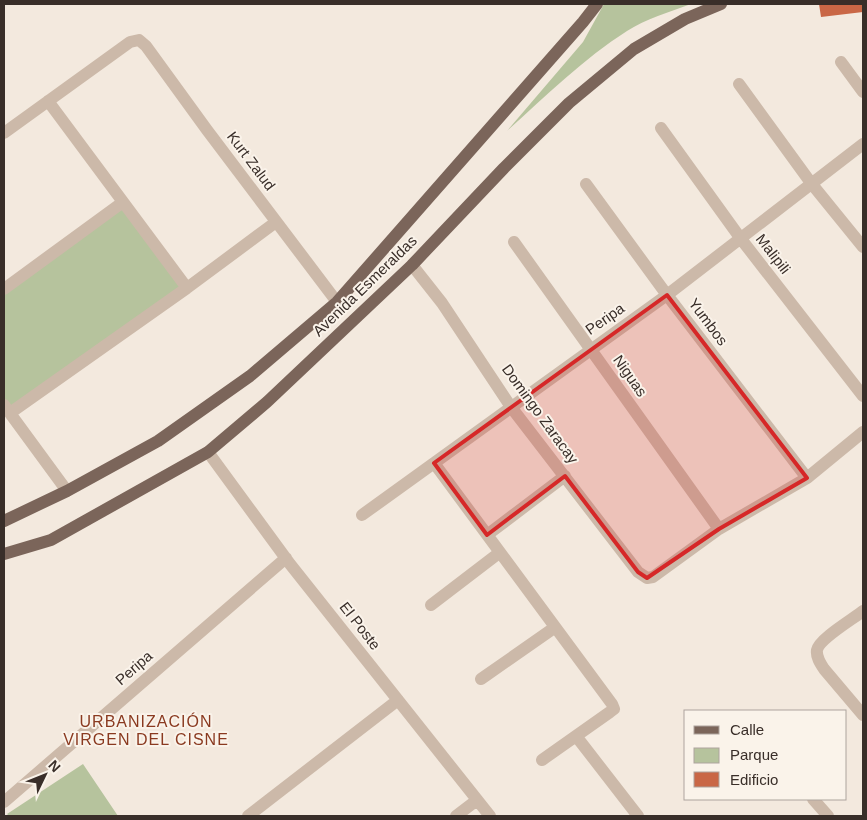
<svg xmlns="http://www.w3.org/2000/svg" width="867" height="820" font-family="Arial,sans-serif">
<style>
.green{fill:#b6c39d}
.building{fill:#c96746}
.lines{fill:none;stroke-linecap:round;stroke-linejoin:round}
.street{stroke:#ccb9a9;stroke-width:12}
.primary{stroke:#7b655a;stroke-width:12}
.marked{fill:#d62828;fill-opacity:0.2;stroke:#d62828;stroke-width:4;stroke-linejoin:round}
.labels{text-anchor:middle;stroke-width:4;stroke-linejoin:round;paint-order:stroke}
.street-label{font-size:15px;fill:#392e29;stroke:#faf3ea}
.neighbourhood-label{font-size:16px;letter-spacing:1px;fill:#8a3a20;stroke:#faf3ea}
</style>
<rect width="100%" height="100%" fill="#f3e9de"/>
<path class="green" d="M 604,4 L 691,4 C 669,12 646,19 627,31 C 583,59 546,96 507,131 L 583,42 Z
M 122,205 L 187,288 L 10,413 L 4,405 L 4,290 Z
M 83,764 L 118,816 L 9,816 L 7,814 Z"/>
<path class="building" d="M 819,4 L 863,4 L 863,12 L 821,17 Z"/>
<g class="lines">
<path class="street" d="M 841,62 L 863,92
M 739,84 L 811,183 L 863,247
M 48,101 L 187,288
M 661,128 L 741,239 L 863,396
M 4,133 L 130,42 L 139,40 L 146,46 L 207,130 L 337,302
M 586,184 L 667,295 L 807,478
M 514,242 L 719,529
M 412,265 L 442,303 L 511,407 L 638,572 L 647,578 L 653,577 L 719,529 L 807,478 L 863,432
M 4,289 L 123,202
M 4,405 L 67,491
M 10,413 L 187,288 L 276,222
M 208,452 L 290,564 L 490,816
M 434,463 L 612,704 L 614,709 L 610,712 L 542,760
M 362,515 L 667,295 L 863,144
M 487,535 L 565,476
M 431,605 L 499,553
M 863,611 C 853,619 819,639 817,650 C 816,657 820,663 824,669 L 863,715
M 481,679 L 554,628
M 576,736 L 638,816
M 813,799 L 828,816
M 4,802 L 286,558
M 248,816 L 398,700
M 456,816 L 477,800"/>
<path class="primary" d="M 4,521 L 67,491 L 158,441 L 250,376 L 337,302 L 583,22 L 597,4
M 4,554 L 51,540 L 208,452 L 267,402 L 412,265 L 504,168 L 569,103 L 634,49 L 685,19 L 721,4"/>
</g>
<path class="marked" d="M 667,295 L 807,478 L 719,529 L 647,578 L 638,572 L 565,476 L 487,535 L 434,463 Z"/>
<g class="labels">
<g class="street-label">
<text transform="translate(251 161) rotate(53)" y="5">Kurt Zalud</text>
<text transform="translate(773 254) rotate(52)" y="5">Malipili</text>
<text transform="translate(365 286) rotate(-44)" y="5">Avenida Esmeraldas</text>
<text transform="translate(605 319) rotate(-35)" y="5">Peripa</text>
<text transform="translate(708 322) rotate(53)" y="5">Yumbos</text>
<text transform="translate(630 376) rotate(55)" y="5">Niguas</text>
<text transform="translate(540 414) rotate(54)" y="5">Domingo Zaracay</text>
<text transform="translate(360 626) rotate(52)" y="5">El Poste</text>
<text transform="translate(134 668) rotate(-41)" y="5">Peripa</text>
</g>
<g class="neighbourhood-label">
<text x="146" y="727">URBANIZACIÓN<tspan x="146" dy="18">VIRGEN DEL CISNE</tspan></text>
</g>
</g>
<rect width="867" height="820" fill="none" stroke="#392e29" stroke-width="10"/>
<rect x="684" y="710" width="162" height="90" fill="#faf3ea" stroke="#ada49d"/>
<rect x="694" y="726" width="25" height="8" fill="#7b655a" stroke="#ada49d"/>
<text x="730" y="735" font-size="15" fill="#392e29">Calle</text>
<rect x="694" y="748" width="25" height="15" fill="#b6c39d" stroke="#ada49d"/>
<text x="730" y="760" font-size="15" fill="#392e29">Parque</text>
<rect x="694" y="772" width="25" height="15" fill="#c96746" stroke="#ada49d"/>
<text x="730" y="785" font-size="15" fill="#392e29">Edificio</text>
<g transform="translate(45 775) rotate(47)" stroke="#faf3ea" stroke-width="4" paint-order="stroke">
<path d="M0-4L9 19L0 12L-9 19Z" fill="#392e29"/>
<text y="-8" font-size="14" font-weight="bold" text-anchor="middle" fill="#392e29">N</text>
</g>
</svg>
